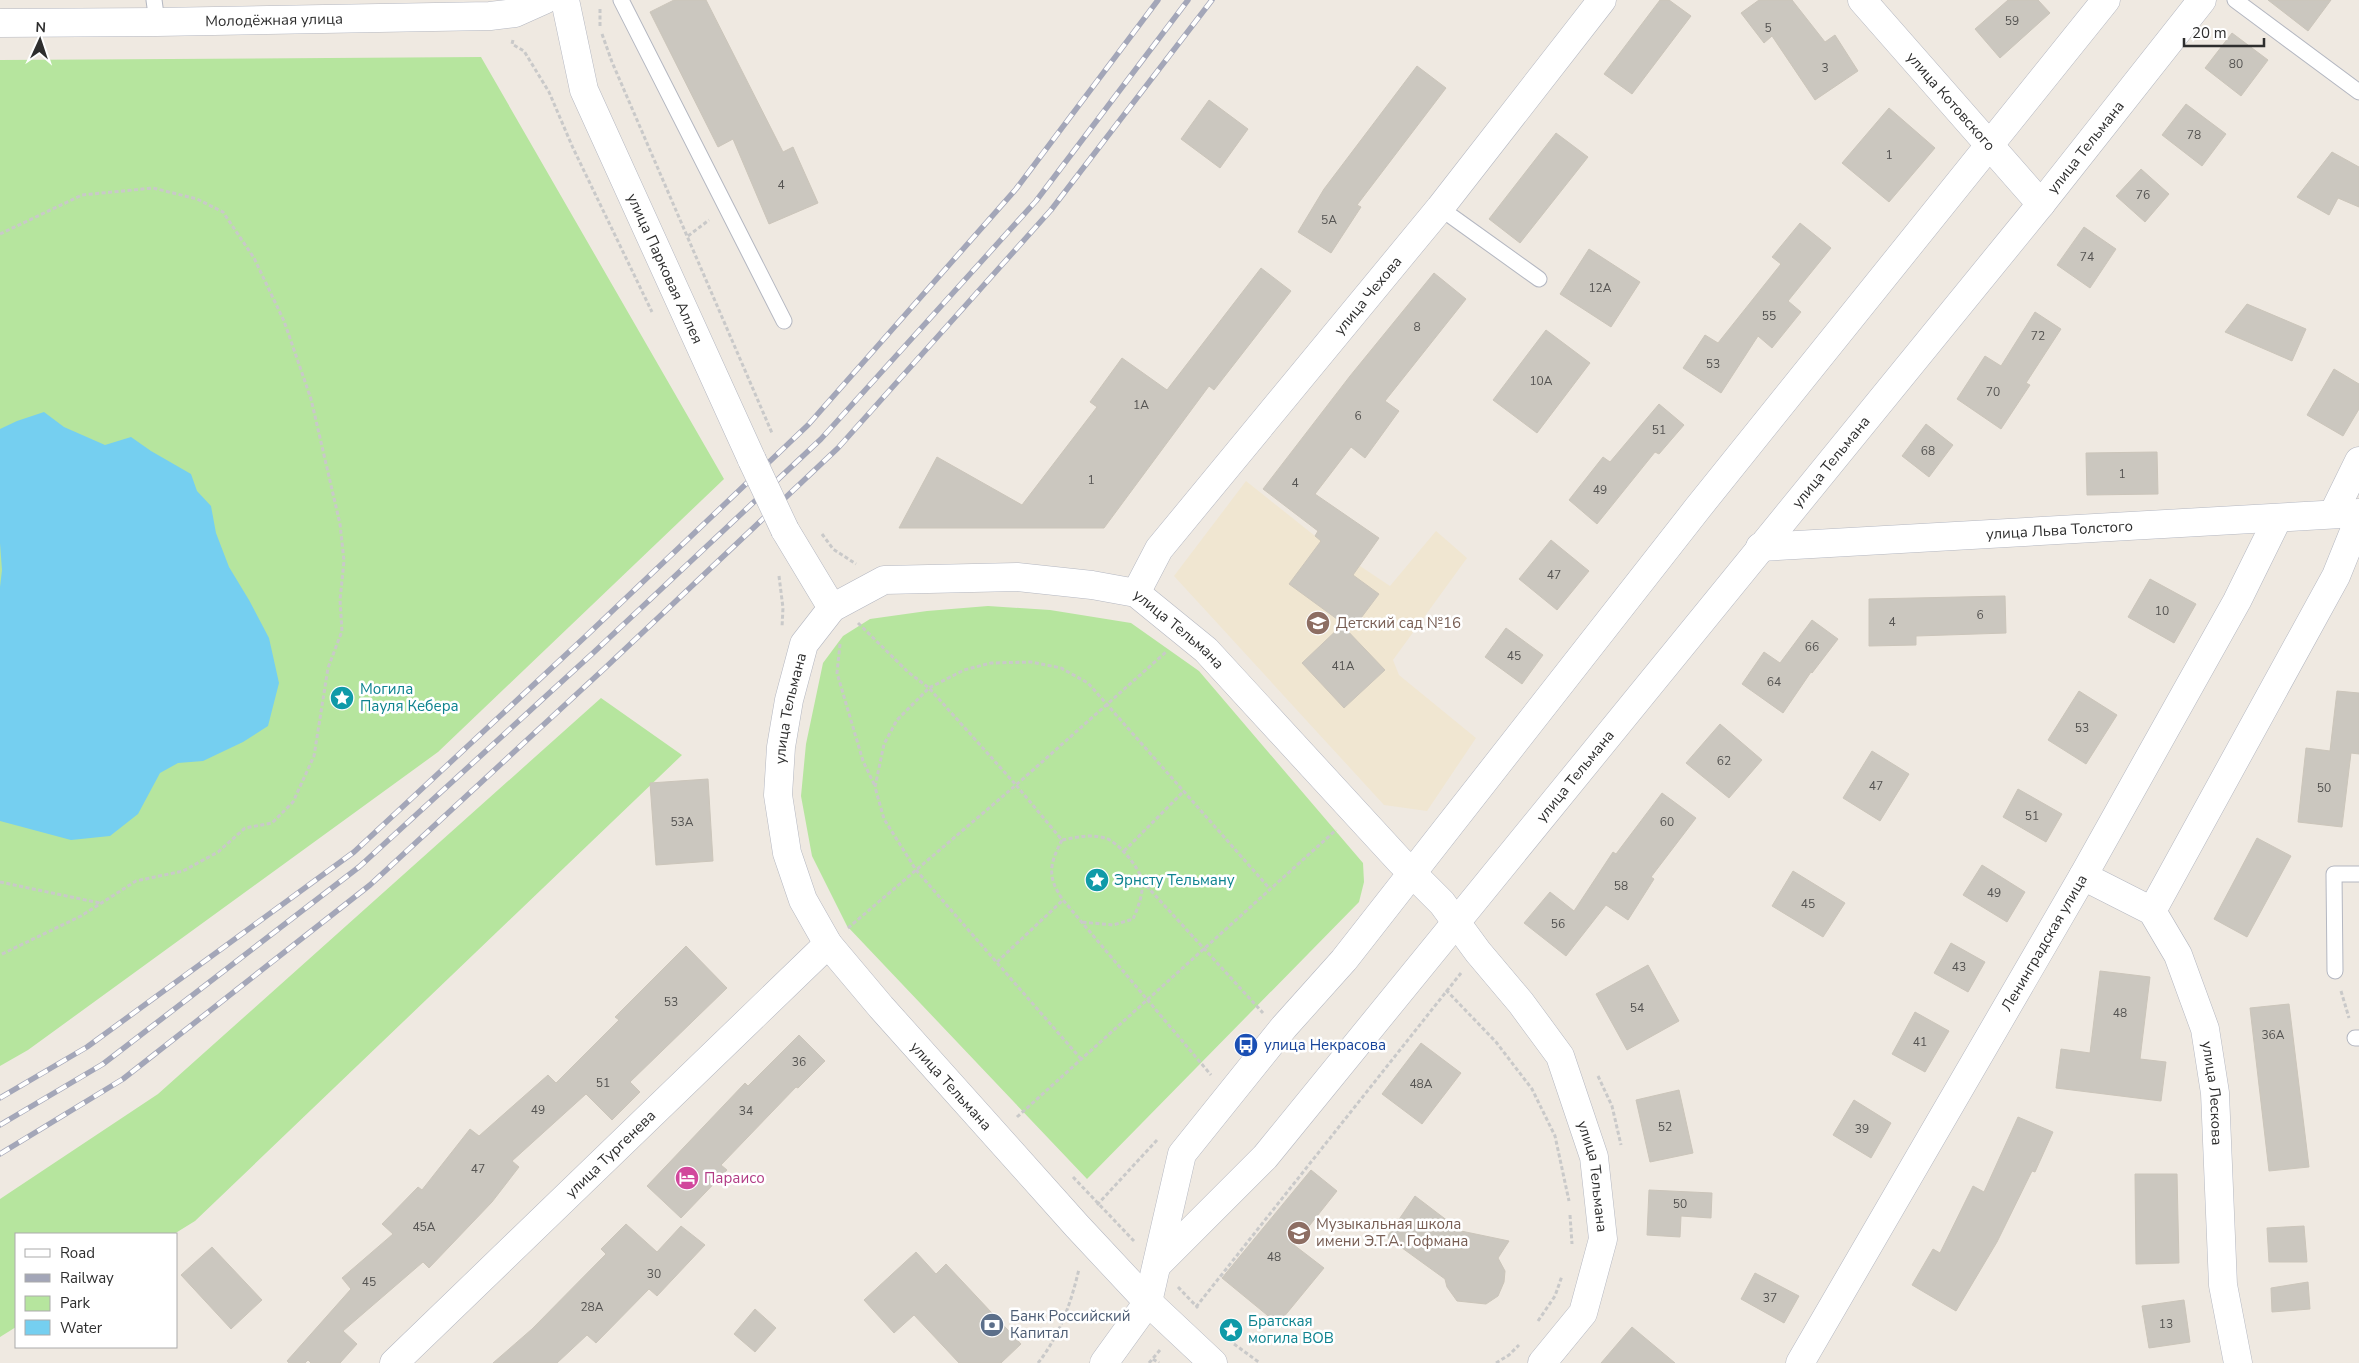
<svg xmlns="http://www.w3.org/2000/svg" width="2359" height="1363" font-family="'Nunito Sans',sans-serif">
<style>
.education{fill:#f0e6d1}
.green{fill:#b6e59e}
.water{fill:#75cff0}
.building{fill:#cbc7bf;stroke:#cbc5ba}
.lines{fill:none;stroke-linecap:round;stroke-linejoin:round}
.service-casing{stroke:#b4b7c1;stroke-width:17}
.minor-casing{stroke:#b4b7c1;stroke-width:29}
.tertiary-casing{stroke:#b4b7c1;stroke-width:29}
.secondary-casing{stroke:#b4b7c1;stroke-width:29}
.path{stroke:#c9c9c9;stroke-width:3;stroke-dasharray:4 2.5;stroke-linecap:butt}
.service{stroke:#fff;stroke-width:15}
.minor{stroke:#fff;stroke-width:28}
.tertiary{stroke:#fff;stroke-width:28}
.secondary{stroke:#fff;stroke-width:28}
.rail-casing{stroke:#a3a6b8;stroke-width:5.5}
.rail{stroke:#fff;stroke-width:4;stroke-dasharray:11;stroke-linecap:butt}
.tertiary-bridge-casing{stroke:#b4b7c1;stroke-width:29;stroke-linecap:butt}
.tertiary-bridge{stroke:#fff;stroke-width:28}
.labels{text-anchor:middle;stroke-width:5;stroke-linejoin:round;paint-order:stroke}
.number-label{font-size:12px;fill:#555452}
.street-label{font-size:15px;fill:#2e2e2e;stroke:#fff}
.education-label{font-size:15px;fill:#785e54;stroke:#fff;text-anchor:start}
.culture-label{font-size:15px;fill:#0d838f;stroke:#fff;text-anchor:start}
.transit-label{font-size:15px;fill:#164399;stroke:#fff;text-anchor:start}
.hotel-label{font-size:15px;fill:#b23c85;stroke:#fff;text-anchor:start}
.service-label{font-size:15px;fill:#4e5e75;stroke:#fff;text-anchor:start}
</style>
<rect width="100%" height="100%" fill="#efe9e1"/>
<path class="education" d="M 1246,481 L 1315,536 L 1390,586 L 1436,531 L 1467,558 L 1393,660 L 1399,675 L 1476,738 L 1427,811 L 1384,805 L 1174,576 Z"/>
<path class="green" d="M 481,57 L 724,479 L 438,752 L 28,1050 L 0,1066 L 0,60 Z
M 988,606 L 1050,610 L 1131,623 L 1199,671 L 1363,863 L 1364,882 L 1359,902 L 1087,1179 L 847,926 L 812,856 L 801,796 L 806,744 L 823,663 L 843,636 L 870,619 L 927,611 Z
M 601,698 L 682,755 L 195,1221 L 174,1234 L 16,1234 L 16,1327 L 0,1337 L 0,1199 L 158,1094 Z"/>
<path class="water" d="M 44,412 L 64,427 L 105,445 L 131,437 L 151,451 L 191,474 L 197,491 L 211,506 L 216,533 L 229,567 L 249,600 L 269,638 L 279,683 L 268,726 L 243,742 L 203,761 L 178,763 L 160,773 L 138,814 L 110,836 L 71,840 L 0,821 L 0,587 L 2,570 L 0,543 L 0,429 L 17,421 Z"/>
<path class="building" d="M 674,0 L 706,0 L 783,152 L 793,147 L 818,203 L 769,224 L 733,139 L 718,147 L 650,12 Z
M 1660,0 L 1669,0 L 1691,16 L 1632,94 L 1604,74 Z
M 1759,0 L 1792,0 L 1825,42 L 1835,35 L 1858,71 L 1815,100 L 1772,36 L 1764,43 L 1741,13 Z
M 2008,0 L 2038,0 L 2050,13 L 2000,58 L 1975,29 Z
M 2268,0 L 2331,0 L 2308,31 Z
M 2232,33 L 2268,60 L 2241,96 L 2205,68 Z
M 1417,66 L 1446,88 L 1357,205 L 1361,207 L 1331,253 L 1298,232 L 1324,189 Z
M 1209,100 L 1248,129 L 1220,168 L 1181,139 Z
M 2186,104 L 2226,134 L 2202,166 L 2162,135 Z
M 1889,108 L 1935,148 L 1889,202 L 1842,163 Z
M 1556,133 L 1588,157 L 1520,243 L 1489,219 Z
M 2332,152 L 2359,167 L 2359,207 L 2338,198 L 2329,215 L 2297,197 Z
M 2141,169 L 2169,194 L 2145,222 L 2116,196 Z
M 1800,223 L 1831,248 L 1788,301 L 1801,312 L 1772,348 L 1758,336 L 1721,393 L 1683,368 L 1705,335 L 1718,343 L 1781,264 L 1772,257 Z
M 2084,227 L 2116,249 L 2090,288 L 2057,265 Z
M 1589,249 L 1640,282 L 1611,327 L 1560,294 Z
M 1261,268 L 1291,291 L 1214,390 L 1209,386 L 1104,528 L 899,528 L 937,457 L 1022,505 L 1097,407 L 1090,402 L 1122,358 L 1167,390 Z
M 1434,273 L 1466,299 L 1385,401 L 1399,411 L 1365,458 L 1351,447 L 1315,494 L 1379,538 L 1353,575 L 1379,594 L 1352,630 L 1289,584 L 1321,541 L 1315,536 L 1318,531 L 1263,489 L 1350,376 Z
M 2247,304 L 2306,329 L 2292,361 L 2225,332 Z
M 2035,312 L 2061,329 L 2026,383 L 2030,385 L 2001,429 L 1957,399 L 1985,356 L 2001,366 Z
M 1546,330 L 1590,363 L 1537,433 L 1493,400 Z
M 2334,369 L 2359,384 L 2359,409 L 2343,436 L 2307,415 Z
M 1659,404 L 1684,425 L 1659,454 L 1655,452 L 1597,524 L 1569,500 L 1603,457 L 1610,462 Z
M 1926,424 L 1953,445 L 1929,477 L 1902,456 Z
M 2157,452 L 2158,494 L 2087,495 L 2086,453 Z
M 1551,540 L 1589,571 L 1557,610 L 1519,579 Z
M 2150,579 L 2196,604 L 2174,643 L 2128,617 Z
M 2005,596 L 2006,633 L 1916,636 L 1916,645 L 1869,646 L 1869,599 Z
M 1812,620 L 1838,639 L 1812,673 L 1811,672 L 1783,713 L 1742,684 L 1764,652 L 1780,663 Z
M 1342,625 L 1385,670 L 1344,708 L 1302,663 Z
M 1506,628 L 1543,655 L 1522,684 L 1485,657 Z
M 2079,691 L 2117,715 L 2086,764 L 2048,740 Z
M 2337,691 L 2359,693 L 2359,754 L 2351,753 L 2342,827 L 2298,822 L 2306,748 L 2330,751 Z
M 1720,724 L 1762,760 L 1729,798 L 1686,763 Z
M 1872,751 L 1909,774 L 1880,821 L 1843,798 Z
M 708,779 L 713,861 L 656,865 L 650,783 Z
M 2018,789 L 2062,814 L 2046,842 L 2003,817 Z
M 1662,793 L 1696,818 L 1651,877 L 1654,879 L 1628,920 L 1606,905 L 1566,956 L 1524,923 L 1550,892 L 1574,911 L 1613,852 L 1616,854 Z
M 2257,838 L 2291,856 L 2247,937 L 2214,919 Z
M 1982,865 L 2025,892 L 2007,922 L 1963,895 Z
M 1793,871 L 1845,903 L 1823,937 L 1772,906 Z
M 1951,943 L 1985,962 L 1968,992 L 1934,973 Z
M 686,946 L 727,988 L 630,1082 L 640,1092 L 612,1120 L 586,1094 L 512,1161 L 519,1167 L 492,1202 L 429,1268 L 423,1262 L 343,1331 L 357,1344 L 340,1363 L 311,1363 L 308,1360 L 305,1363 L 289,1363 L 287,1361 L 351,1289 L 342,1278 L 393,1234 L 382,1224 L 418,1187 L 422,1190 L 470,1129 L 479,1136 L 548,1075 L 556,1083 L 619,1020 L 615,1017 Z
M 1648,965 L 1679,1021 L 1627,1050 L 1596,994 Z
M 2100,971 L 2150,977 L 2140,1059 L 2166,1062 L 2161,1101 L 2056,1088 L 2061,1049 L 2090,1053 Z
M 2289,1004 L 2309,1167 L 2269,1171 L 2250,1008 Z
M 1915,1012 L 1949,1031 L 1925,1072 L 1892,1054 Z
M 799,1035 L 825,1061 L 798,1088 L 796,1087 L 721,1165 L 727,1170 L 681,1218 L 647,1186 L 745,1083 L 748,1086 Z
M 1421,1043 L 1461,1073 L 1422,1124 L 1382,1094 Z
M 1679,1090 L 1693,1153 L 1650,1162 L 1636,1100 Z
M 1854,1100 L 1891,1123 L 1871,1158 L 1833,1135 Z
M 2018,1117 L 2053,1132 L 2035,1172 L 2032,1171 L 1997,1242 L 1956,1311 L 1912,1285 L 1933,1249 L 1940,1253 L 1973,1186 L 1984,1192 Z
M 1311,1170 L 1337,1191 L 1294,1245 L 1324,1268 L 1278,1324 L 1222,1278 Z
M 2135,1174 L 2177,1174 L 2179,1263 L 2136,1264 Z
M 1649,1190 L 1712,1193 L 1711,1218 L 1681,1216 L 1680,1237 L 1647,1235 Z
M 1415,1196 L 1461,1231 L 1509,1241 L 1498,1258 L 1505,1271 L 1504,1282 L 1498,1296 L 1486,1304 L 1457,1301 L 1447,1287 L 1445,1279 L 1387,1237 Z
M 626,1224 L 657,1252 L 681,1226 L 705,1245 L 657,1296 L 649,1289 L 596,1343 L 587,1335 L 557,1363 L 493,1363 L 532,1329 L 606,1254 L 601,1249 Z
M 2304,1226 L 2307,1262 L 2269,1262 L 2267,1228 Z
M 212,1247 L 262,1300 L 231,1329 L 181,1275 Z
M 916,1252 L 936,1274 L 946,1264 L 1021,1344 L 1001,1363 L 959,1363 L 914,1315 L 894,1333 L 864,1300 Z
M 1755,1273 L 1799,1296 L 1784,1323 L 1741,1299 Z
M 2308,1282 L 2310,1309 L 2272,1312 L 2271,1288 Z
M 2184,1300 L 2190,1342 L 2149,1348 L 2142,1306 Z
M 755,1309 L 776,1328 L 755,1352 L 734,1334 Z
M 1632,1327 L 1675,1363 L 1601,1363 Z"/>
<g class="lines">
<g class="service-casing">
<path id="service" d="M 154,0 L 157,22
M 621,0 L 784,321
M 2235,0 L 2359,92
M 1440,208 L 1539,279
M 2335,971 L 2334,874 L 2359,874
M 2355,1038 L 2359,1038"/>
</g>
<g class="minor-casing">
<g id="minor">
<path id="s1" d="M 1862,0 L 2041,204"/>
<path d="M 2333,514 L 2359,461"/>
<path id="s2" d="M 1136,593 L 1159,549 L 1440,208 L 1602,0"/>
<path id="s3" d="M 2083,876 L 2152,911 L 2178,955 L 2205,1029 L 2215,1093 L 2223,1285 L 2238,1363"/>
<path d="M 2152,911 L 2336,576 L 2359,519"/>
<path id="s4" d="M 394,1363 L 828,944"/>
<path id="s5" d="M 1800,1363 L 2083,876 L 2237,601 L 2278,518"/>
</g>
</g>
<g class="tertiary-casing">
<g id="tertiary">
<path id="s6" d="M 565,0 L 584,90 L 752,460"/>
<path id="s7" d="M 0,23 L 157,22 L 490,16 L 515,13 L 544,0"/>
<path d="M 785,530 L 832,608"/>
<path id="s8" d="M 1760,547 L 2359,513"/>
<path id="s9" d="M 1213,1363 L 1148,1302 L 1077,1226 L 881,1007 L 828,944 L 803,900 L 787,853 L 778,795 L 781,747 L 789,700 L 804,644 L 832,608 L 884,580 L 1017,577 L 1092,585 L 1136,593 L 1206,650 L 1399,860 L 1442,903 L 1478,952 L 1521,1003 L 1560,1056 L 1594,1157 L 1603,1239 L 1583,1313 L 1542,1363"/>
</g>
</g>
<g class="secondary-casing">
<g id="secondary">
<path id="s10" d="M 1157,1265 L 1265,1157 L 2041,204 L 2202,0"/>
<path d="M 1104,1363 L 1148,1302 L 1182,1154 L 1284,1027 L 1344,960 L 1697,509 L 2106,0"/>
</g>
</g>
<path class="path" d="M 600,26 L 600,9
M 602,34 L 612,62 L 772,433
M 513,40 L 512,44 L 524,51 L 549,92 L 573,148 L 652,312
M 0,234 L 82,195 L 153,188 L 197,199 L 223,212 L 254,258 L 284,321 L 311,399 L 340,524 L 344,561 L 340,600 L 342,631 L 328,668 L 314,756 L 293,802 L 272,823 L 245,828 L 218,852 L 183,871 L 136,881 L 81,916 L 0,955
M 688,236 L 709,220
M 822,534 L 833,549 L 856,564
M 779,576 L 783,608 L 782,627
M 858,623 L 908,672 L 929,688 L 1016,785 L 1166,652
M 840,644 L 837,673 L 863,761 L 875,786
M 1062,840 C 1049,865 1047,877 1063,900 L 1211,1075
M 1124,851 L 1184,791
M 1142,881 L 1263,1013
M 0,882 L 100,903
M 848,928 L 1016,785 L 1062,840 C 1077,837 1090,834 1105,838 C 1117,841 1138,866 1141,878 C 1145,890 1138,908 1133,919 L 1113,925 L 1081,922
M 997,962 L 1063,900
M 1446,990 L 1496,1042 L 1532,1089 L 1555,1136 L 1569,1201
M 2341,991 L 2349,1018
M 1081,1059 L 916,870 L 884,819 L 875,787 L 884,744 L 897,720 L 929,688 L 964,670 L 991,663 L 1031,662 L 1061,668 L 1088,683 L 1270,889
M 1598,1076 L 1612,1106 L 1621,1145
M 1017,1117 L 1336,830
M 1073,1177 L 1134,1241
M 1097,1205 L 1157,1140
M 1570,1215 L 1572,1244
M 1178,1287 L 1198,1308
M 1196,1307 L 1461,973
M 1538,1321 L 1555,1296 L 1562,1276
M 1234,1344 L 1260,1363
M 1153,1359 L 1159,1363
M 1038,1363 C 1060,1335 1071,1303 1079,1269
M 1149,1363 L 1160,1350
M 1496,1363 L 1509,1355 L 1519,1345"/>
<use href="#service" class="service"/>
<use href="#minor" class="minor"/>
<use href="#tertiary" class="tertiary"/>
<use href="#secondary" class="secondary"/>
<g class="rail-casing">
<path id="rail" d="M 0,1098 L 87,1047 L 354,852 L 586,636 L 808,425 L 1016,189 L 1158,0
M 0,1125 L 103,1064 L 359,867 L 592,654 L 821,439 L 1036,201 L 1188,0
M 0,1154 L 123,1079 L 370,885 L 605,668 L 838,448 L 1051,210 L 1212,0"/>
</g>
<use href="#rail" class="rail"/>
<g class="tertiary-bridge-casing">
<path id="tertiary-bridge" d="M 752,460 L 785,530"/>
</g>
<use href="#tertiary-bridge" class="tertiary-bridge"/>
</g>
<defs>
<g id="school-disc" transform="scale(1.25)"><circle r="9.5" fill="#8d6e63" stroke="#fff"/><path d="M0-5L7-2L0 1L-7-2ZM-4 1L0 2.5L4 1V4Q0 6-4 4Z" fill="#fff"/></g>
<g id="sight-disc" transform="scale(1.25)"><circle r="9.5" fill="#0f9aa8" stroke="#fff"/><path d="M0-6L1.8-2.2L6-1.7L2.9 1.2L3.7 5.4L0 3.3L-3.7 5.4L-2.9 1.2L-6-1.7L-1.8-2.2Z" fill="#fff"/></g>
<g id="bus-disc" transform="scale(1.25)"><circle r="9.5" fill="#1a4fb4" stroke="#fff"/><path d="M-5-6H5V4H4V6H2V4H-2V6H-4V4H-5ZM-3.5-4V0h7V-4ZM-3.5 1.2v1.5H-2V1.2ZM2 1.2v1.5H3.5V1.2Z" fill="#fff"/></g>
<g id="hotel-disc" transform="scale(1.25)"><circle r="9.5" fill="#d1479c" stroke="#fff"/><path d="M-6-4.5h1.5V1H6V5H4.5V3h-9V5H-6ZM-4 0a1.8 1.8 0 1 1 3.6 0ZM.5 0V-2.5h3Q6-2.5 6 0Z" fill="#fff"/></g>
<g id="bank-disc" transform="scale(1.25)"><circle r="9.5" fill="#5c6f8a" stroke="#fff"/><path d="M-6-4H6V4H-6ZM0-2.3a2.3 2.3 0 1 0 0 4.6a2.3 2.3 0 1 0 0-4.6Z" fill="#fff"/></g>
</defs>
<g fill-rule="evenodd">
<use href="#school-disc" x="1318" y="623"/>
<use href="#sight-disc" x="342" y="698"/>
<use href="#sight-disc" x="1097" y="880"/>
<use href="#bus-disc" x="1246" y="1045"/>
<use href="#hotel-disc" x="687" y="1178"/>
<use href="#school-disc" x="1299" y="1233"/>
<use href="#bank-disc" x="992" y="1325"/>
<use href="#sight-disc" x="1231" y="1330"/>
</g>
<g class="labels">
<g class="number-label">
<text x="2012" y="25">59</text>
<text x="1768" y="32">5</text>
<text x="2236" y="68">80</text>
<text x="1825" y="72">3</text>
<text x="2194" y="139">78</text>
<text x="1889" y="159">1</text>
<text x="781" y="189">4</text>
<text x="2143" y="199">76</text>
<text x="1329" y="224">5А</text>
<text x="2087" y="261">74</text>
<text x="1600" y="292">12А</text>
<text x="1769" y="320">55</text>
<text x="1417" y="331">8</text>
<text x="2038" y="340">72</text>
<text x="1713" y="368">53</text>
<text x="1541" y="385">10А</text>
<text x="1993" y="396">70</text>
<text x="1141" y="409">1А</text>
<text x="1358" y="420">6</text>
<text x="1659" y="434">51</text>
<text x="1928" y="455">68</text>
<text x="2122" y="478">1</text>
<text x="1091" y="484">1</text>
<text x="1295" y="487">4</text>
<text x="1600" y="494">49</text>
<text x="1554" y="579">47</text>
<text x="2162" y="615">10</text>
<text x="1980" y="619">6</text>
<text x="1892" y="626">4</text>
<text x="1812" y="651">66</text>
<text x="1514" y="660">45</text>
<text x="1343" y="670">41А</text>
<text x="1774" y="686">64</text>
<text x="2082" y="732">53</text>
<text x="1724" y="765">62</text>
<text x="1876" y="790">47</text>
<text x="2324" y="792">50</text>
<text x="2032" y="820">51</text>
<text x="682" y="826">53А</text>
<text x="1667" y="826">60</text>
<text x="1621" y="890">58</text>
<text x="1994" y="897">49</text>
<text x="1808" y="908">45</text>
<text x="1558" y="928">56</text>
<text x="1959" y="971">43</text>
<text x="671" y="1006">53</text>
<text x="1637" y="1012">54</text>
<text x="2120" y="1017">48</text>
<text x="2273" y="1039">36А</text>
<text x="1920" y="1046">41</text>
<text x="799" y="1066">36</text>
<text x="603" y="1087">51</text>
<text x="1421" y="1088">48А</text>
<text x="538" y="1114">49</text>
<text x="746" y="1115">34</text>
<text x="1665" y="1131">52</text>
<text x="1862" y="1133">39</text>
<text x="478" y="1173">47</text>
<text x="1680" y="1208">50</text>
<text x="424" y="1231">45А</text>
<text x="1274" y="1261">48</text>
<text x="654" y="1278">30</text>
<text x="369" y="1286">45</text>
<text x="1770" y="1302">37</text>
<text x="592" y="1311">28А</text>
<text x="2166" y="1328">13</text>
</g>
<g class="street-label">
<text dy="5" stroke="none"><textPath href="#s7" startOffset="274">Молодёжная улица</textPath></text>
<text dy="5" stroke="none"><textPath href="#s1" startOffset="135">улица Котовского</textPath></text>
<text dy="5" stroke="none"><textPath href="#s10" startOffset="1454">улица Тельмана</textPath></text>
<text dy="5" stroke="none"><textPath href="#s6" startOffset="288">улица Парковая Аллея</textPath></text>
<text dy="5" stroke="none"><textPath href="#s2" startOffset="378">улица Чехова</textPath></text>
<text dy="5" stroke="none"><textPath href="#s10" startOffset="1049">улица Тельмана</textPath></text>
<text dy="5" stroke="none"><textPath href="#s8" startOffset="300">улица Льва Толстого</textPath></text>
<text dy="5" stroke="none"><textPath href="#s9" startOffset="1296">улица Тельмана</textPath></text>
<text dy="5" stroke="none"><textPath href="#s9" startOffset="816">улица Тельмана</textPath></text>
<text dy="5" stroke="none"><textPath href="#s10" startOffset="644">улица Тельмана</textPath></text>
<text dy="5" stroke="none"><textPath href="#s5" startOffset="486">Ленинградская улица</textPath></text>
<text transform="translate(951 1086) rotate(48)" y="5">улица Тельмана</text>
<text dy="5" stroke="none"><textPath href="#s3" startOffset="272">улица Лескова</textPath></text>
<text dy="5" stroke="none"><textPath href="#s4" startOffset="301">улица Тургенева</textPath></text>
<text dy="5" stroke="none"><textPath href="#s9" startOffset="1995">улица Тельмана</textPath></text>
</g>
<g class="education-label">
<text x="1336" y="628">Детский сад №16</text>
<text x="1316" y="1229">Музыкальная школа<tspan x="1316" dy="17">имени Э.Т.А. Гофмана</tspan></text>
</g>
<g class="culture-label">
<text x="360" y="694">Могила<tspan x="360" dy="17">Пауля Кебера</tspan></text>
<text x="1114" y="885">Эрнсту Тельману</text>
<text x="1248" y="1326">Братская<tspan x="1248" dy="17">могила ВОВ</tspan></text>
</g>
<g class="transit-label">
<text x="1264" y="1050">улица Некрасова</text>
</g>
<g class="hotel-label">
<text x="704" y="1183">Параисо</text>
</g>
<g class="service-label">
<text x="1010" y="1321">Банк Российский<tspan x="1010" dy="17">Капитал</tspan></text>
</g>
</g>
<rect x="15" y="1233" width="162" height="115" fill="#ffffff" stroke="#ababab"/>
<rect x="25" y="1249" width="25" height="8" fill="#ffffff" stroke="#ababab"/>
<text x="60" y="1258" font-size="15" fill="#2e2e2e">Road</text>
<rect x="25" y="1274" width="25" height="8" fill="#a3a6b8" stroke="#ababab"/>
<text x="60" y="1283" font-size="15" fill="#2e2e2e">Railway</text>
<rect x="25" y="1296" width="25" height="15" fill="#b6e59e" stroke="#ababab"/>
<text x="60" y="1308" font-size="15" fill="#2e2e2e">Park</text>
<rect x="25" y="1320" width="25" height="15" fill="#75cff0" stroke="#ababab"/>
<text x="60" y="1333" font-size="15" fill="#2e2e2e">Water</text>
<g transform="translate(40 40) rotate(3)" stroke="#ffffff" stroke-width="4" paint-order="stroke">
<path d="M0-4L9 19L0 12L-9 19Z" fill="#2e2e2e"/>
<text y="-8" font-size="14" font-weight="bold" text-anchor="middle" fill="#2e2e2e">N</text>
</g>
<path d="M2184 38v8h80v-8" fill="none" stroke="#2e2e2e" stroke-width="2.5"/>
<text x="2192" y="38" font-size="15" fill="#2e2e2e" stroke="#ffffff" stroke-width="4" paint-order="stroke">20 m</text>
</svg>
